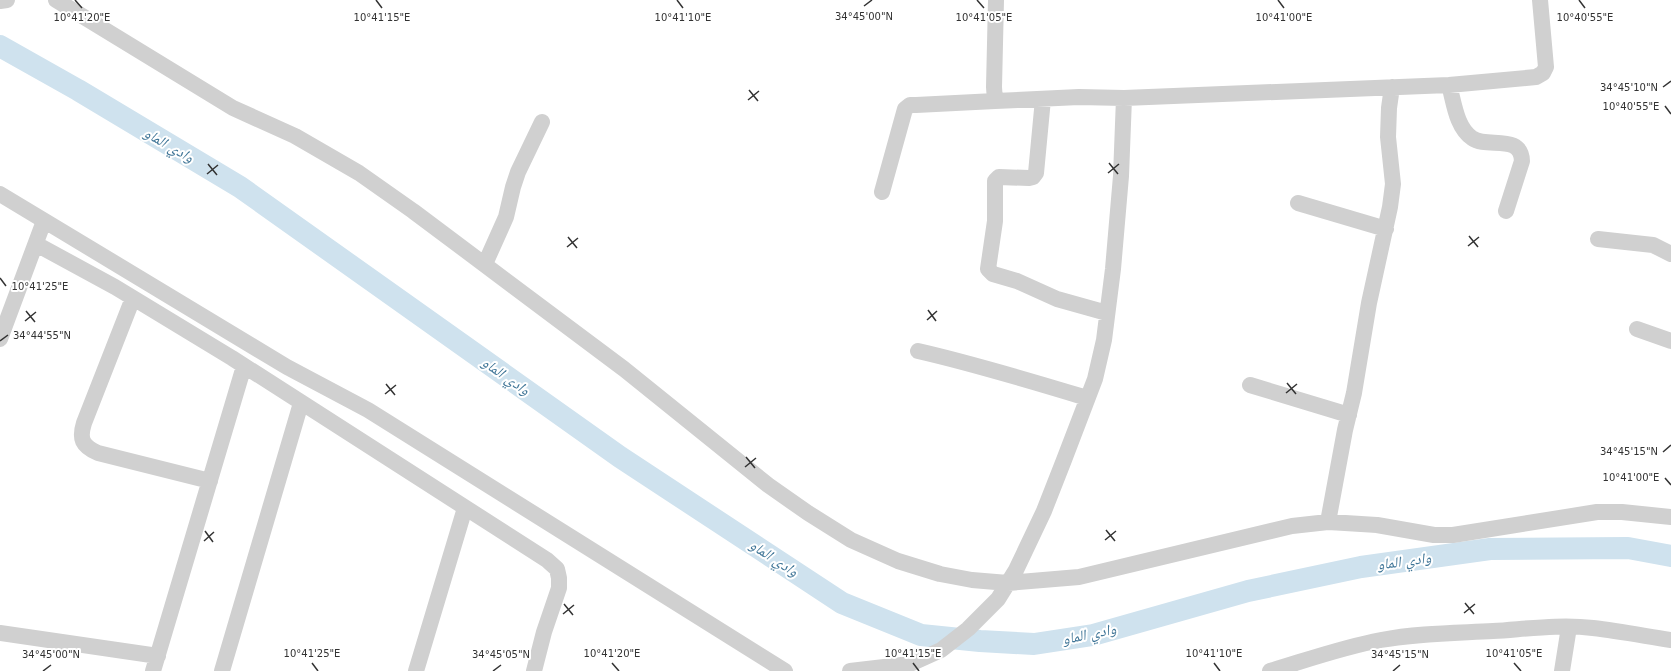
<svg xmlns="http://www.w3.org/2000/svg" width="1671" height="671" font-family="'DejaVu Sans','Noto Naskh Arabic',sans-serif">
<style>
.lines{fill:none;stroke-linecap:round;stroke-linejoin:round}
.river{stroke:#cfe2ee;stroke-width:22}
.minor{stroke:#d0d0d0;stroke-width:16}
.ticks{fill:none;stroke:#333;stroke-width:1.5}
.labels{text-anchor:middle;stroke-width:4;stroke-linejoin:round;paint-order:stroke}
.water-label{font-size:15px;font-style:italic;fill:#3f7597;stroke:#fff}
.ticks-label{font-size:10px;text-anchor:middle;fill:#333;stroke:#fff;stroke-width:4;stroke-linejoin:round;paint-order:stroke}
</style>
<rect width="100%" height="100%" fill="#fff"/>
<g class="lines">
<path class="river" d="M 0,46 L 78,90 L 240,187 L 620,457 L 842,603 L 921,635 L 980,641 L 1034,644 L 1093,635 L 1248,591 L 1361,567 L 1490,549 L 1628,548 L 1671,556"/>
<path class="minor" d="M 56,0 L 233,108 L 295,136 L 359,173 L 413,211 L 624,369 L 768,485 L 808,513 L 851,540 L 898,561 L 940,574 L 972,580 L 1008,583 L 1079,577 L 1292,526 L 1328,522 L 1345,523 L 1377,525 L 1434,535 L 1453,535 L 1597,512 L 1622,512 L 1671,517
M 0,1 L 7,0
M 1449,85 C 1454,102 1456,127 1472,138 C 1487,149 1521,133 1522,161 L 1506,211
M 1124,98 L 1449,85 L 1536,77 L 1543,73 L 1546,67 L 1540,0
M 1043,99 L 1036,173 L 1033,177 L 1029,178 L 999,177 L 995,181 L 995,221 L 988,269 L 993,274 L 1017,281 L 1057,299 L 1107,313
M 882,192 L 905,109 L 910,105 L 916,105 L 995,101
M 0,194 L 287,367 L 368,410 L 785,671
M 1298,203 L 1386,229
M 1598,239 L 1653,245 L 1671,254
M 36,244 L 115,287 L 232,358 L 547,560 L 557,569 L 559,578 L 559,588 L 544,632 L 534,671
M 485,264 L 506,217 L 513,187 L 518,172 L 542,122
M 133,298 L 84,423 C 79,439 82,446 98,453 L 210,481
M 1637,329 L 1671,341
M 0,339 L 44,221
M 918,351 C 975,364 1031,381 1087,398
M 1250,385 L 1349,415
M 1328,522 L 1345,430 L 1354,393 L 1369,303 L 1390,207 L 1393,184 L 1388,137 L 1389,108 L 1392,87
M 0,633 L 158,656
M 153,671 L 244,366
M 222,671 L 301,403
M 416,671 L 465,508
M 850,671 L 910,664 L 941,650 L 968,629 L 998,599 L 1016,570 L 1044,511 L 1064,460 L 1095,379 L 1104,340 L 1113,269 L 1121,176 L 1124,98 L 1079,97 L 995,101 L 994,87 L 996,0
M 1270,671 C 1307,660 1343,647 1381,640 C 1418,633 1456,633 1493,631 C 1526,629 1560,624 1593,628 C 1619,631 1645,636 1671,640
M 1562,671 L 1569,627"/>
</g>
<path class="ticks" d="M 75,0 L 82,8M 376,0 L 382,8M 677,0 L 683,8M 977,0 L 984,8M 1278,0 L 1284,8M 1579,0 L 1585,8M 864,6 L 872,0M 1663,87 L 1671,81M 749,90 L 758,101M 748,100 L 759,91M 1665,106 L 1671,114M 1109,163 L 1118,174M 208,164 L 217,175M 1108,173 L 1119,164M 207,174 L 218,165M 1469,236 L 1478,247M 568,237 L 577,248M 1468,246 L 1479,237M 567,247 L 578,238M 0,278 L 6,286M 928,310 L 936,321M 26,311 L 35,322M 927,320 L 937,311M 25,321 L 36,312M 0,341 L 8,335M 1287,383 L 1296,394M 386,384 L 395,395M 1286,393 L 1297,384M 385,394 L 396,385M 1663,452 L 1671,445M 746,457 L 755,468M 745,467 L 756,458M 1665,478 L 1671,485M 1106,530 L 1115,541M 205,531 L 213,542M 1105,540 L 1116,531M 204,541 L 214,532M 1465,603 L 1474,614M 564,604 L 573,615M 1464,613 L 1475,604M 563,614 L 574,605M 312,663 L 318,671M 612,663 L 619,671M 913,663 L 919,671M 1214,663 L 1220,671M 1514,663 L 1521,671M 43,671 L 51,665M 493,671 L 501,665M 1393,671 L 1400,665"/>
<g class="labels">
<g class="water-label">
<text transform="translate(169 145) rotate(30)" y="5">وادي الماو</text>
<text transform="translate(506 376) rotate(35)" y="5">وادي الماو</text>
<text transform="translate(774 558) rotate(33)" y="5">وادي الماو</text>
<text transform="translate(1404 561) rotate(-8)" y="5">وادي الماو</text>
<text transform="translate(1089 634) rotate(-12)" y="5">وادي الماو</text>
</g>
</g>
<g class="ticks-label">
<text x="864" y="20">34°45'00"N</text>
<text x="382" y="21">10°41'15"E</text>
<text x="683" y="21">10°41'10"E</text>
<text x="1284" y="21">10°41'00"E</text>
<text x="82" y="21">10°41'20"E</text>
<text x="984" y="21">10°41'05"E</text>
<text x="1585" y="21">10°40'55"E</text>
<text x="1629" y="91">34°45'10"N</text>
<text x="1631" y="110">10°40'55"E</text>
<text x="40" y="290">10°41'25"E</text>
<text x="42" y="339">34°44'55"N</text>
<text x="1629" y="455">34°45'15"N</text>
<text x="1631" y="481">10°41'00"E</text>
<text x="312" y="657">10°41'25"E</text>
<text x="612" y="657">10°41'20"E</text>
<text x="913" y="657">10°41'15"E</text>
<text x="1214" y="657">10°41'10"E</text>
<text x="1514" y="657">10°41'05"E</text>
<text x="51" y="658">34°45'00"N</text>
<text x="501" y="658">34°45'05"N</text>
<text x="1400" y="658">34°45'15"N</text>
</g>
</svg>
